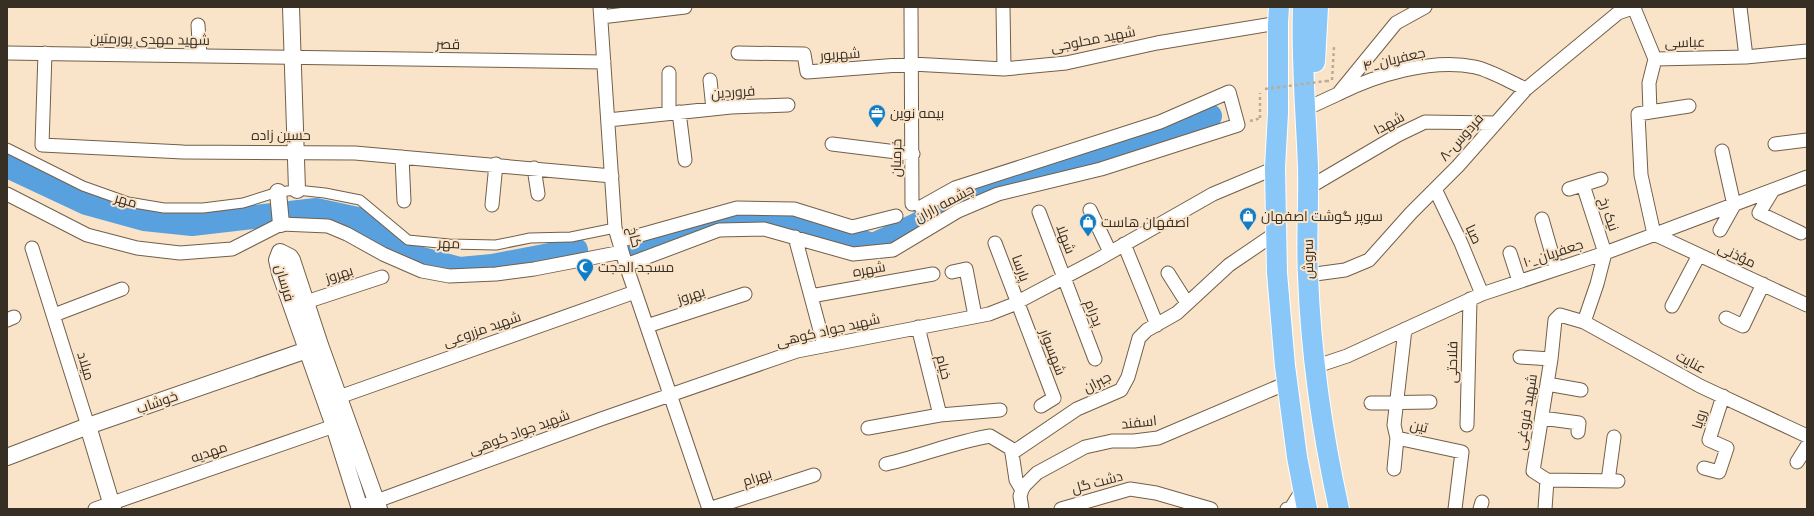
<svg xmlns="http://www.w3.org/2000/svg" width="1814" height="516" font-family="'Public Sans',Cairo,sans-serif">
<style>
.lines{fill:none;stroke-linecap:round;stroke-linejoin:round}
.river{stroke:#59a0de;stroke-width:24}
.pedestrian-casing{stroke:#725f48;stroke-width:11}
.minor-casing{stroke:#725f48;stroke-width:15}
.tertiary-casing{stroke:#725f48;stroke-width:18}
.primary-casing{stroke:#fff;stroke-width:22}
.path{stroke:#bcaa95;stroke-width:2.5;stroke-dasharray:3 3;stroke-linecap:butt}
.pedestrian{stroke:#fff;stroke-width:9}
.minor{stroke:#fff;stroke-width:13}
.tertiary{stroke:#fff;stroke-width:16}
.primary{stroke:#89c7f9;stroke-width:20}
.path-bridge{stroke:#bcaa95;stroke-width:2.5;stroke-dasharray:3 3;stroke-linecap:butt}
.labels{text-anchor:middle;stroke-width:4;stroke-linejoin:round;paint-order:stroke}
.street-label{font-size:14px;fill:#372e24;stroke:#fae4c9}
.poi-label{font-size:14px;fill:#372e24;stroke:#fae4c9;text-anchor:start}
</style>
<rect width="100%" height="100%" fill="#fae4c9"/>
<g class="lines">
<path class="river" d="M 7,166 L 86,203 L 144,219 L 192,224 L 316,210 L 358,219 L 411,256 L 460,269 L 492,266 L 576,250
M 636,244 L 743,216 L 779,215 L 802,220 L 836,234 L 873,245 L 918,224 L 949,205 L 997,184 L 1119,150 L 1210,116"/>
<g class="pedestrian-casing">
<path id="pedestrian" d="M 7,148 L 83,186 L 128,202 L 164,208 L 203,208 L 243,203 L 278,192 L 297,190 L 325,193 L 360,200 L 408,240 L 449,244 L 496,245 L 530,238 L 571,237 L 615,228"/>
</g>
<g class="minor-casing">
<path id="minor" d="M 600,7 L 615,228 L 626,265 L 709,509
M 911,7 L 912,204
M 1003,7 L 1004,69
M 1740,7 L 1746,57
M 1634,8 L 1655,59
M 601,17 L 685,7
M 198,25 L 200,56
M 1807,51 L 1746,57 L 1655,59 L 1649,83 L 1650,112 L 1638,114 L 1641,175 L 1654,234 L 1807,305
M 7,53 L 604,62
M 45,53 L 42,145 L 183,152 L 355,153 L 612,176
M 738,53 L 804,54 L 807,72 L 912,64 L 1004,69 L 1066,63 L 1157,43 L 1278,23
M 669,73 L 669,113
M 710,80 L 713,109
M 1338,94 C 1376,75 1432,58 1475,67 C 1490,70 1512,83 1526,89
M 1312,106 L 1338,94 L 1396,23 L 1425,7
M 679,112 L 685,160
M 1650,112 L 1689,106
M 608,120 L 731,107 L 788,105
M 832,144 L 913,154
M 1775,144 L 1807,140
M 402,157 L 404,201
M 534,168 L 538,194
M 1583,185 L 1605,253 L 1597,284 L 1584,322
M 1308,188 L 1398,135 L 1425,122 L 1496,123
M 1435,189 L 1461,243 L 1482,294
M 1569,189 L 1601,179
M 1773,190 L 1759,213 L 1801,233
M 7,194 L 87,235 L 137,248 L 180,253 L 232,249 L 281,224 L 328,226 L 347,234 L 383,254 L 422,271 L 449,276 L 496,274 L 534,269 L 622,252
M 492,205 L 496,164
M 1090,210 L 1110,252
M 1039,212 L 1095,359
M 1542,219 L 1556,268
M 1720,230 L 1734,205 L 1722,151
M 795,237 L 824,345
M 619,241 L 737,208 L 794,209 L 852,227 L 896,216
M 995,243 L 1054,398 L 1041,406
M 1124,244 L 1157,325
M 32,248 L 88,426
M 1510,253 L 1519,281
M 626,265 L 719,230 L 764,229 L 853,254 L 893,250 L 958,211 L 998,194 L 1101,169 L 1238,125 L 1229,92 L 1160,122 L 955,188 L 921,207
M 952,272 L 966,269 L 975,316
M 1168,273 L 1187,303
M 1308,275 L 1345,270 L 1369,260 L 1411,213 L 1458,166 L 1526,89 L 1618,13 L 1635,7
M 811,296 L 933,274
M 306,302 L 382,277
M 1672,306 L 1699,255
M 54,315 L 122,289
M 1726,318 L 1743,326 L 1763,284
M 7,320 L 14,317
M 647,326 L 745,294
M 918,327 L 940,415
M 1405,329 L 1394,425 L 1397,438 L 1462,452 L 1455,509
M 1520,357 L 1551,359
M 1314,367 L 1347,356 L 1482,294 L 1605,253 L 1807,177
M 1547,384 L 1581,390
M 339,397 L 635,292
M 1371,403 L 1430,402
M 1542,418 L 1579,423 L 1578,432
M 1467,425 L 1470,299
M 868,428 L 940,415 L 1000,410
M 1012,453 L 1016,480 L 1022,490 L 1020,496 L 1022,509
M 1797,462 L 1807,446
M 886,464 C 921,456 954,442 990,436 L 1010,448 L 1012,453 L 1077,409 L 1121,390 L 1128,377 L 1139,338 L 1147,330 L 1177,313 L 1229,265 L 1276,233
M 1704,468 L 1719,472 L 1727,448 L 1709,440 L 1723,396
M 1394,469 L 1397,438
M 1547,480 L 1618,481
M 1608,481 L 1614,437
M 1022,490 L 1024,486 L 1037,473 L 1085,447 L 1112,441 L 1134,441 L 1158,438 L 1287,383
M 360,507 L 601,419 L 797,351 L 989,314 L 1012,305 L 1097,260 L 1213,194 L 1275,168
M 95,509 L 334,426
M 709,509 L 814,475
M 1061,509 L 1130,489 L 1156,493 L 1211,509
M 1287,509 L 1291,508 L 1303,489
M 1480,509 L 1482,502
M 1545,509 L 1547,480 L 1533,471 L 1551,359 L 1555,320 L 1560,315 L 1584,322 L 1700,386 L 1807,436"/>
</g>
<g class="tertiary-casing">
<path id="tertiary" d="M 291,7 L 297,190
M 278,192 L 281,224
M 88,426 L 113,509
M 7,457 L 88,426 L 307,350
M 360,509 L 334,426 L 280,273 L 277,260 L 280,252 L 290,257 L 292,260 L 320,345 L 379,509"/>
</g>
<g class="primary-casing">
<path id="primary" d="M 1279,7 L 1278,23 L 1278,113 L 1275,168 L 1277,273 L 1285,366 L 1297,457 L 1307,509
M 1303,7 C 1301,61 1306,114 1308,167 C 1309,203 1306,240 1308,276 C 1311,355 1322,432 1339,509
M 1315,62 L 1318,7"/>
</g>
<path class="path" d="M 1332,80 L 1334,47
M 1326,81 L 1332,81
M 1260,118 L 1260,93
M 1250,121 L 1261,118"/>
<use href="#pedestrian" class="pedestrian"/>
<use href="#minor" class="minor"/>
<use href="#tertiary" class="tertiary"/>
<use href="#primary" class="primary"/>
<path class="path-bridge" d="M 1265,89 L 1326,81"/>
</g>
<defs>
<g id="office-pin" transform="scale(0.9)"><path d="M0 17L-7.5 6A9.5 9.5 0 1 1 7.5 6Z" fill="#107dc7" stroke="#fae4c9"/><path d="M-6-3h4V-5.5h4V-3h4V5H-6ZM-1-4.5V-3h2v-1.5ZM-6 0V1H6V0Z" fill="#fff"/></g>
<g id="shop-pin" transform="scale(0.9)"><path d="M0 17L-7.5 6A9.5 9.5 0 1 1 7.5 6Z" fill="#107dc7" stroke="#fae4c9"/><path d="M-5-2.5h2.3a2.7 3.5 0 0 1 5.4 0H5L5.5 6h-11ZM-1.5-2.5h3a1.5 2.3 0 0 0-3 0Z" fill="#fff"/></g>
<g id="mosque-pin" transform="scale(0.9)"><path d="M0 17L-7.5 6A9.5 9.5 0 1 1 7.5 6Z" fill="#107dc7" stroke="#fae4c9"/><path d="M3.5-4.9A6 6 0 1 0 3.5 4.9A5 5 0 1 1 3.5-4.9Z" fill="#fff"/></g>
</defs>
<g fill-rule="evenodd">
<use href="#office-pin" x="877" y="113"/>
<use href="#shop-pin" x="1248" y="216"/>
<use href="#shop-pin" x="1088" y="222"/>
<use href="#mosque-pin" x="585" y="267"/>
</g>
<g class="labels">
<g class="street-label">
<text transform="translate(150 39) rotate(1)" y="5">شهید مهدی پورمتین</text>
<text transform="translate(1093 39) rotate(-11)" y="5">شهید محلوجی</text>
<text transform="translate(1685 42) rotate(-1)" y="5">عباسی</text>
<text transform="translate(448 44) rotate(1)" y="5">قصر</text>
<text transform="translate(840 54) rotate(-4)" y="5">شهریور</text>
<text transform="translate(1394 59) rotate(-13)" y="5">۴_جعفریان</text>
<text transform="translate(733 92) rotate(-4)" y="5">فروردین</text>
<text transform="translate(1389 123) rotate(-28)" y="5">شهدا</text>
<text x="281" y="140">حسین زاده</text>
<text transform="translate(1461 137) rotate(-48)" y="5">۸-فردوس</text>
<text transform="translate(896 158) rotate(-89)" y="5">خرمیان</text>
<text transform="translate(126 200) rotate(16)" y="5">مهر</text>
<text transform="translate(944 203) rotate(-28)" y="5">چشمه راران</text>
<text transform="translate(1609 214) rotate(71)" y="5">نیک رخ</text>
<text transform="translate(1474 234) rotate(65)" y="5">صبا</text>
<text transform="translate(635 237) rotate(76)" y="5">کاخ</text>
<text transform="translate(1066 239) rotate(69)" y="5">شهلا</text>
<text transform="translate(449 243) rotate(3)" y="5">مهر</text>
<text transform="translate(1553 253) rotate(-18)" y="5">۱۰_جعفریان</text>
<text transform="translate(1737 255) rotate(25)" y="5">مؤذنی</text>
<text transform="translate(1308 259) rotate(-91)" y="5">سروش</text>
<text transform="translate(1021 268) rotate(70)" y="5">پارسا</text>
<text transform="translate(869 269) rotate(-10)" y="5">شهره</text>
<text transform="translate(339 274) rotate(-18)" y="5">بهروز</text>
<text transform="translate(285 283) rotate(74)" y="5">فرسان</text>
<text transform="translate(691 295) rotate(-18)" y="5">بهروز</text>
<text transform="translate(1094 313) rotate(69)" y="5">پدرام</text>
<text transform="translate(482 329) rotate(-19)" y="5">شهید مزروعی</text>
<text transform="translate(828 330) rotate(-13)" y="5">شهید جواد کوهی</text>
<text transform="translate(1053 352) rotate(69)" y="5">شهسوار</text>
<text transform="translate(1452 362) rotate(-89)" y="5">فلاحتی</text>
<text transform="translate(1691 362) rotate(28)" y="5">عنایت</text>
<text transform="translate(86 366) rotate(73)" y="5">میلاد</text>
<text transform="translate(944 367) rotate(76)" y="5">خیام</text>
<text transform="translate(1097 382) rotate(-27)" y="5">جبران</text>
<text transform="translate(157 402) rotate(-19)" y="5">خوشاب</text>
<text transform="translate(1526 412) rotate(-81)" y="5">شهید فروغی</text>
<text transform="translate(1699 419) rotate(-73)" y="5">رویا</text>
<text transform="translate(1139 422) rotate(-6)" y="5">اسفند</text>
<text transform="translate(1419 426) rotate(12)" y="5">تین</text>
<text transform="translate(519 432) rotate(-20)" y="5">شهید جواد کوهی</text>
<text transform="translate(209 452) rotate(-19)" y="5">مهدیه</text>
<text transform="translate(757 477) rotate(-18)" y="5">بهرام</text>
<text transform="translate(1097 482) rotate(-15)" y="5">دشت گل</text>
</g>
<g class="poi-label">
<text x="890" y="118">بیمه نوین</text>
<text x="1261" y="221">سوپر گوشت اصفهان</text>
<text x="1101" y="227">اصفهان هاست</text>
<text x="598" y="272">مسجد الحجت</text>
</g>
</g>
<rect width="1814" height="516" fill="none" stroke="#372e24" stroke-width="16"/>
</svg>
